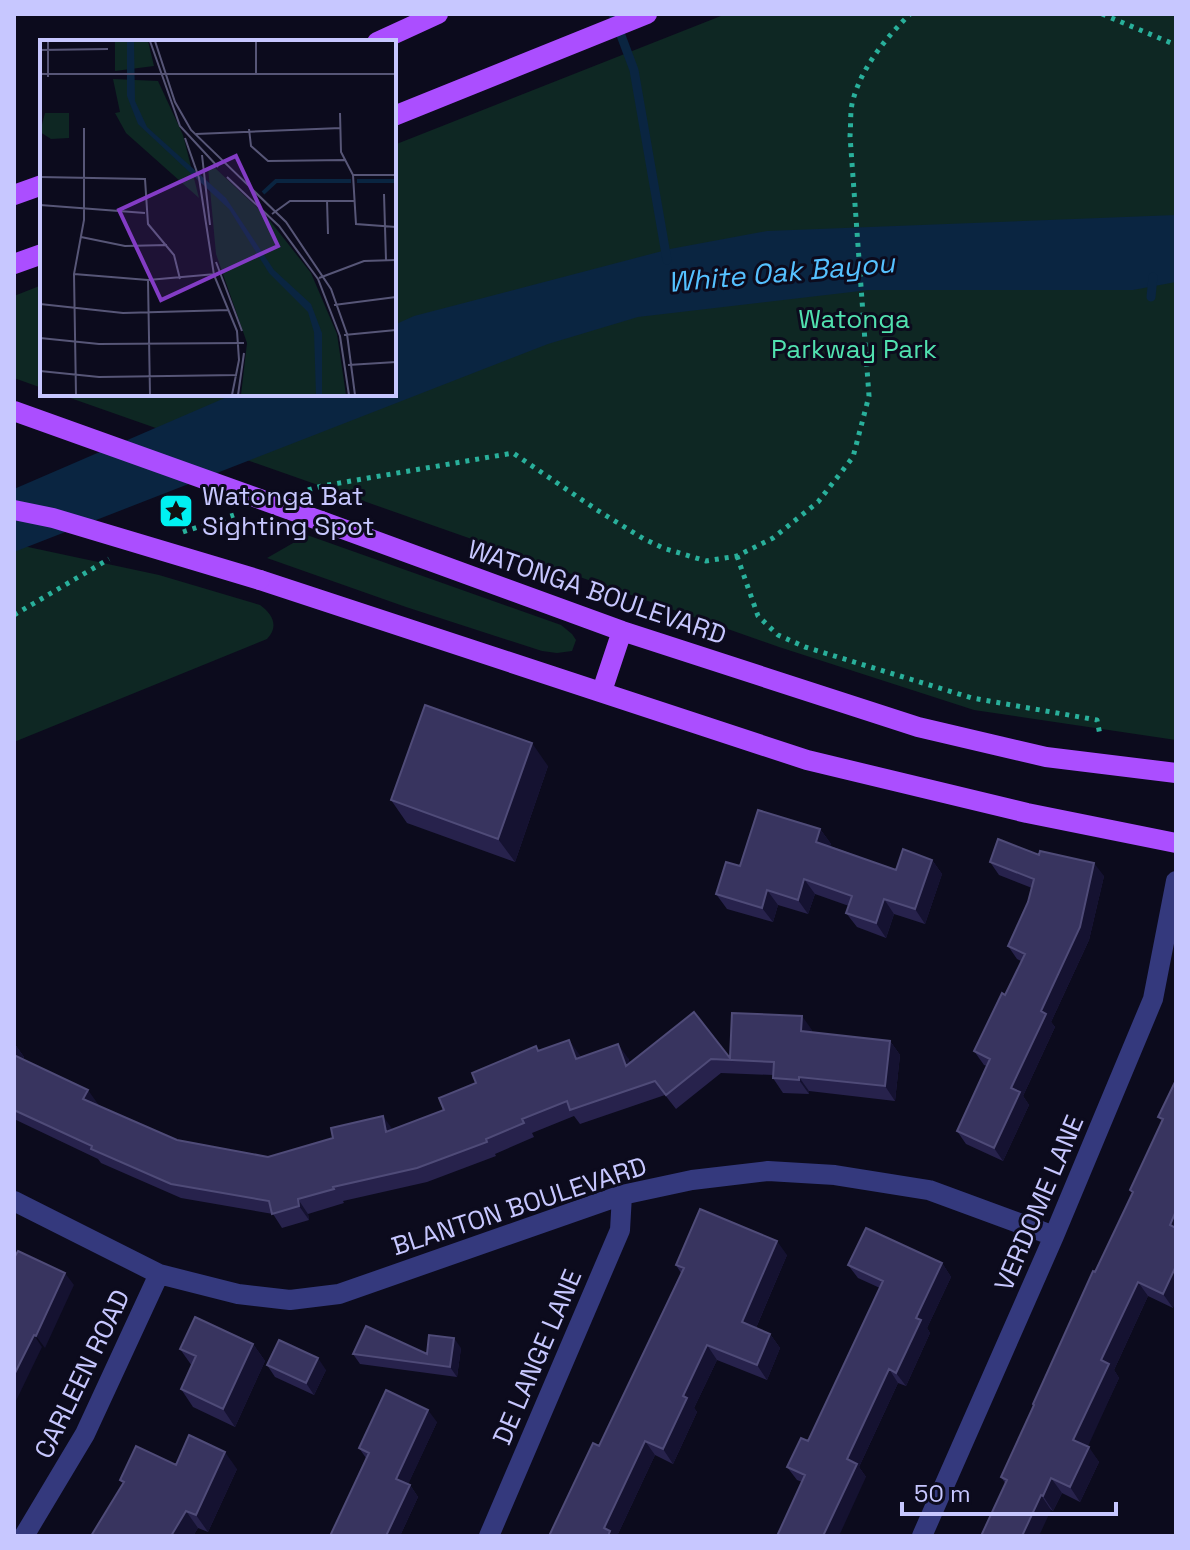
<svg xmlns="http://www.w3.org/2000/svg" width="1190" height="1550" font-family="'Space Grotesk',sans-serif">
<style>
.green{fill:#0e2723}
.water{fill:#0a2541}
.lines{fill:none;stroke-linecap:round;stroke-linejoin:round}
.stream{stroke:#0a2541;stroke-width:9}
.path{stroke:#29b09b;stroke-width:5;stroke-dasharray:4 6;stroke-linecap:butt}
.minor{stroke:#34397d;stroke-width:20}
.major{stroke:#ab4eff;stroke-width:20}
.major-bridge{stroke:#ab4eff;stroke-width:20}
.wall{fill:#27224c}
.shaded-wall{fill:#151231}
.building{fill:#38345f;stroke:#4f4b78;stroke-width:2}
.labels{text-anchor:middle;stroke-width:6;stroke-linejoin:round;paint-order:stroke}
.park-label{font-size:26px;fill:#51e1af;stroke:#0c0b1d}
.poi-label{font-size:26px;fill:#c7c7ff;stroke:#0c0b1d;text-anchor:start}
.street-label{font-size:26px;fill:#c7c7ff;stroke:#0c0b1d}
.water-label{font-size:28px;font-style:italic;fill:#55c1ff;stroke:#0c0b1d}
.inset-river{fill:none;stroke:#0a2541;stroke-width:4}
.inset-road{fill:none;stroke:#575677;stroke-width:2}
.view{fill:#833cc5;fill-opacity:0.15;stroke:#833cc5;stroke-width:4}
.inset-edge{fill:none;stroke:#c7c7ff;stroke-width:4}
</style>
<rect width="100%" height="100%" fill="#0c0b1d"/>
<path class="green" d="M 726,14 L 1176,14 L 1176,740 L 974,710 L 779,647 L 59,394 L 394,394 L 394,145 Z
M 42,285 L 42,388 L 14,378 L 14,296 Z
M 307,535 L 561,625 L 572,634 L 576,640 L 572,651 L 557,653 L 542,651 L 406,607 L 267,558 Z
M 14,544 L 159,575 L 260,605 C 273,614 279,627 267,639 L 14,742 Z"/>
<path class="water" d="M 1176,215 L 1176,282 L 1133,290 L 869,290 L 638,317 L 548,344 L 14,552 L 14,489 L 234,394 L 394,394 L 394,325 L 414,316 L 670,249 L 767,231 Z"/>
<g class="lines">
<path class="stream" d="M 613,14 L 634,70 L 667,260
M 1151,297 L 1153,277"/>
<path class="path" d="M 1102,14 L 1176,45
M 308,490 L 322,486 L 513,453 L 597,510 L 644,539 L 663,548 L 706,561 L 737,556 L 773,538 L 818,502 L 853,457 L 869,396 L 850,136 C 851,126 850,114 852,104 C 860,69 885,39 910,14
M 183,532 L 234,515
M 737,556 L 758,616 L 778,635 L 805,647 L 972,698 L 1097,720 L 1100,735
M 14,615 L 109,559"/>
<path class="minor" d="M 14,1201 L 159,1274 L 238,1294 L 290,1300 L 339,1294 L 622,1195 L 692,1180 L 768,1171 L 835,1175 L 929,1190 L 1054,1236
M 24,1536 L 85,1434 L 159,1274
M 489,1536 L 620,1230 L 622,1195
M 922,1536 L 1054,1236 L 1153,999 L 1176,881"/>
<path class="major" d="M 377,42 L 438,14
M 394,116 L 647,14
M 14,195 L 42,185
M 14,264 L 42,254
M 321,521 L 622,631 L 918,727 L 1046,757 L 1176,773
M 260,580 L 807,760 L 1027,813 L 1176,843
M 602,691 L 622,631"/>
<path class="major-bridge" d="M 14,411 L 321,521
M 14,510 L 53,518 L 260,580"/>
</g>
<path class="wall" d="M 548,766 L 515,862 L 407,823 L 391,800 Z
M 820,829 L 831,844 L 830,846 L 896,870 L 932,860 L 942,874 L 925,924 L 894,914 L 886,938 L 857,927 L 846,913 L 849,906 L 815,894 L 808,914 L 778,905 L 773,922 L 727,909 L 716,894 L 740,866 Z
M 1039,855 L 1104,876 L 1089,940 L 1051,1022 L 1055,1027 L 1023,1096 L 1029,1105 L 1003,1161 L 966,1144 L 957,1131 L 987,1066 L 984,1065 L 974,1051 L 1005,995 L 1021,961 L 1017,959 L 1008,946 L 1028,902 L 1032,888 L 999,875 L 990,862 Z
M 812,1030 L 812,1032 L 890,1041 L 900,1055 L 895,1101 L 809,1091 L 809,1094 L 783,1093 L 773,1078 L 773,1075 L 721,1073 L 676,1109 L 665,1095 L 580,1124 L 574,1116 L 532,1133 L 534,1137 L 495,1154 L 496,1156 L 427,1182 L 343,1201 L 344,1203 L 308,1214 L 309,1220 L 282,1228 L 273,1214 L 181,1198 L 101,1163 L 98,1159 L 14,1119 L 14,1043 L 24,1057 L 23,1059 L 98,1104 L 97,1105 L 177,1140 L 268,1157 L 393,1130 L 444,1110 L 476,1083 L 539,1050 L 579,1054 L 580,1057 L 628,1058 L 630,1063 L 730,1058 Z
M 1176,1080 L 1173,1308 L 1148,1296 L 1114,1370 L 1119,1378 L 1087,1446 L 1099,1462 L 1080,1502 L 1062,1493 L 1053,1511 L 1005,1483 L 1001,1477 L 1034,1406 L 1033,1404 L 1132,1193 L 1130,1190 L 1162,1121 L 1158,1117 Z
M 787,1255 L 756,1328 L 770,1334 L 780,1348 L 767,1380 L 717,1360 L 694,1408 L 697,1412 L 673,1464 L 655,1455 L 617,1536 L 549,1536 L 599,1446 L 681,1273 L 676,1265 Z
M 942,1263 L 951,1277 L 927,1328 L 930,1333 L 906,1386 L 898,1383 L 859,1467 L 866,1477 L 802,1482 L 797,1480 L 787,1467 L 808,1441 L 880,1288 L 858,1278 L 848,1265 Z
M 253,1344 L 265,1361 L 235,1427 L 193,1407 L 181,1389 L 192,1366 L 180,1349 Z
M 461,1348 L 457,1377 L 360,1364 L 353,1354 L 427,1354 Z
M 267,1365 L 326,1370 L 314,1395 L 275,1377 Z
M 437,1422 L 408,1484 L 410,1485 L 418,1497 L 400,1536 L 330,1536 L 366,1458 L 359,1448 Z
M 176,1465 L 237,1469 L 208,1532 L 198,1528 L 193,1536 L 91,1536 L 123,1484 L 120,1480 Z"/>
<path class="shaded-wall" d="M 532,743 L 548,766 L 515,862 L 498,839 Z
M 820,829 L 831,844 L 827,857 L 816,842 Z
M 932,860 L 942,874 L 925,924 L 915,909 Z
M 1094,863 L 1104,876 L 1089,940 L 1051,1022 L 1055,1027 L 1023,1096 L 1029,1105 L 1003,1161 L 994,1148 L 1011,1088 L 1041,1011 Z
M 804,879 L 815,894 L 808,914 L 798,900 Z
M 767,890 L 778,905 L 773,922 L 762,908 Z
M 884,899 L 894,914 L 886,938 L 876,923 Z
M 802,1016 L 812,1030 L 811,1045 L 801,1031 Z
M 569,1040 L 579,1054 L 585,1073 L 576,1059 Z
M 890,1041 L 900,1055 L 895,1101 L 885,1086 Z
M 14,1043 L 24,1057 L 20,1067 L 14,1059 Z
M 618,1044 L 628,1058 L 636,1080 L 626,1066 Z
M 799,1077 L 809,1091 L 809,1094 L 799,1080 Z
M 88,1090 L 98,1104 L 93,1113 L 83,1099 Z
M 383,1116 L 393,1130 L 386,1132 Z
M 298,1199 L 308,1214 L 309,1220 L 299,1206 Z
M 1176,1211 L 1176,1234 L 1170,1225 Z
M 777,1241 L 787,1255 L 752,1337 L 742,1322 Z
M 942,1263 L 951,1277 L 927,1328 L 930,1333 L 906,1386 L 896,1373 L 916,1318 Z
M 1176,1266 L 1176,1302 L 1173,1308 L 1163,1294 Z
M 65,1273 L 74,1285 L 45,1348 L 36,1336 Z
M 1138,1282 L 1148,1296 L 1114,1370 L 1119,1378 L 1084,1455 L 1073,1440 L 1101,1360 Z
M 770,1334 L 780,1348 L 767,1380 L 757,1365 Z
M 34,1335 L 42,1347 L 14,1405 L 14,1375 Z
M 454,1338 L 461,1348 L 457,1377 L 450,1367 Z
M 253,1344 L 265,1361 L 235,1427 L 223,1409 Z
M 707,1345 L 717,1360 L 694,1408 L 697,1412 L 673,1464 L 663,1449 L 683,1396 Z
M 318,1358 L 326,1370 L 314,1395 L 306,1383 Z
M 889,1369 L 898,1383 L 859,1467 L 866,1477 L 839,1536 L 823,1536 L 847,1459 Z
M 428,1410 L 437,1422 L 405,1491 L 396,1479 Z
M 645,1441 L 655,1455 L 617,1536 L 608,1536 L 604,1528 Z
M 1089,1447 L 1099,1462 L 1080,1502 L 1070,1487 Z
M 225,1452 L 237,1469 L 208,1532 L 196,1515 Z
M 1051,1478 L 1062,1493 L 1053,1511 L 1043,1496 Z
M 410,1485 L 418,1497 L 400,1536 L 386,1536 Z
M 1041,1495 L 1051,1510 L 1039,1536 L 1022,1536 Z
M 186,1511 L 198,1528 L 193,1536 L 171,1536 Z"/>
<path class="building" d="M 425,705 L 532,743 L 498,839 L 391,800 Z
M 758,810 L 820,829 L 816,842 L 896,870 L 903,849 L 932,860 L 915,909 L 884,899 L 876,923 L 846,913 L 852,896 L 804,879 L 798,900 L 767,890 L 762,908 L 716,894 L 726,862 L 740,866 Z
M 998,839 L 1039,855 L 1040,851 L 1094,863 L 1080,927 L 1041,1011 L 1046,1014 L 1011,1088 L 1020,1092 L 994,1148 L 957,1131 L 990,1059 L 974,1051 L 1002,993 L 1005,995 L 1025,954 L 1008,946 L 1028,902 L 1034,879 L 990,862 Z
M 694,1012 L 730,1058 L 732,1013 L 802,1016 L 801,1031 L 890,1041 L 885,1086 L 799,1077 L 799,1080 L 773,1078 L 774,1062 L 711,1059 L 666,1095 L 655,1081 L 570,1110 L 567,1101 L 522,1119 L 524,1123 L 486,1139 L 487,1142 L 417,1168 L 333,1187 L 334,1189 L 298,1199 L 299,1206 L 272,1214 L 269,1201 L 171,1184 L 91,1149 L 92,1146 L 14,1110 L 14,1055 L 88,1090 L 83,1099 L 177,1140 L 268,1157 L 333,1138 L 331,1128 L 383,1116 L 386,1132 L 444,1110 L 439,1098 L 476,1083 L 472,1073 L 536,1046 L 538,1051 L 569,1040 L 576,1059 L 618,1044 L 626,1066 Z
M 1176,1080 L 1176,1211 L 1170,1225 L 1176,1228 L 1176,1266 L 1163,1294 L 1138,1282 L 1101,1360 L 1109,1364 L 1073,1440 L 1089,1447 L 1070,1487 L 1051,1478 L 1043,1496 L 1041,1495 L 1022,1536 L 981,1536 L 1007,1480 L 1001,1477 L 1034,1405 L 1033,1404 L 1093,1271 L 1095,1272 L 1133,1192 L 1130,1190 L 1163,1119 L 1158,1117 Z
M 700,1209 L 777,1241 L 742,1322 L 770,1334 L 757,1365 L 707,1345 L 683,1396 L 687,1398 L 663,1449 L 645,1441 L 604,1528 L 610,1531 L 608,1536 L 549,1536 L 593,1443 L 599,1446 L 684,1268 L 676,1265 Z
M 866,1228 L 942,1263 L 916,1318 L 921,1320 L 896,1373 L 889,1369 L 847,1459 L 857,1464 L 823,1536 L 777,1536 L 805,1475 L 787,1467 L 801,1438 L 808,1441 L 883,1281 L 848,1265 Z
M 18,1251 L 65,1273 L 36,1336 L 34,1335 L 14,1375 L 14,1258 Z
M 195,1317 L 253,1344 L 223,1409 L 181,1389 L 196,1356 L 180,1349 Z
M 366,1326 L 427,1354 L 429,1335 L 454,1338 L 450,1367 L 353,1354 Z
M 279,1340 L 318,1358 L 306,1383 L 267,1365 Z
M 386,1390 L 428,1410 L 396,1479 L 410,1485 L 386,1536 L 330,1536 L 369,1453 L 359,1448 Z
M 189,1435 L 225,1452 L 196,1515 L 186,1511 L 171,1536 L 91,1536 L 124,1482 L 120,1480 L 136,1446 L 176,1465 Z"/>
<defs>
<g id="sight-square" transform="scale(1.8)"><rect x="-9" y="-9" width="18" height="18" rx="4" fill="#00f1f2" stroke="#0c0b1d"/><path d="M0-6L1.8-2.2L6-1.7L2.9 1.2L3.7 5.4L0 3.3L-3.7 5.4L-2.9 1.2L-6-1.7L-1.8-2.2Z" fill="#111"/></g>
</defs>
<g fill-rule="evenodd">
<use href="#sight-square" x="176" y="511"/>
</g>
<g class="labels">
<g class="park-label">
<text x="854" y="328">Watonga<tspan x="854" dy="30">Parkway Park</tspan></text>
</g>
<g class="poi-label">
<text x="202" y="505">Watonga Bat<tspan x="202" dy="30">Sighting Spot</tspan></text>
</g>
<g class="street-label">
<text transform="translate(597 592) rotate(19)" y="9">WATONGA BOULEVARD</text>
<text transform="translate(1039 1203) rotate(-67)" y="9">VERDOME LANE</text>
<text transform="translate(519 1206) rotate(-18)" y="9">BLANTON BOULEVARD</text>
<text transform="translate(537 1357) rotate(-67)" y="9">DE LANGE LANE</text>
<text transform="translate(82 1374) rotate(-64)" y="9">CARLEEN ROAD</text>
</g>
<g class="water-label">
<text transform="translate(781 272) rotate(-5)" y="10">White Oak Bayou</text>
</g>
</g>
<g transform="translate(40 40)">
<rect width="356" height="356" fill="#0c0b1d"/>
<path d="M 75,1 L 108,1 L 114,26 L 75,31 ZM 73,39 L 118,41 L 143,95 L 159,158 L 86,93 L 75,73 L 80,72 ZM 5,73 L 29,73 L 29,98 L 11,99 L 0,92 ZM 173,126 L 227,177 L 271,233 L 297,294 L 306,355 L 201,355 L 207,303 L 176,214 L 168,128 Z" fill="#0e2723"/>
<path d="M 87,1 L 94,1 L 95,61 L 107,87 L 186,158 L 234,230 L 271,264 L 282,293 L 282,355 L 276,355 L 274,292 L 268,272 L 229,233 L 189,169 L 98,84 L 87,56 Z" fill="#0a2541"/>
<path class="inset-river" d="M 317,141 L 356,141M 223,153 L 236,141 L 311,141"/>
<path class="inset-road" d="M 8,1 L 8,37M 110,1 L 140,86 L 178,127M 115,1 L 135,62 L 151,90 L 246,182 L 291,249 L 307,294 L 315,355M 216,1 L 216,34M 0,10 L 68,9M 0,34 L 356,34M 300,73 L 301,112 L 313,135 L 316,184 L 356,187M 209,89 L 211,106 L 228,121 L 306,120M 156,94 L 301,88M 145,98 L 159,138 L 174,235 L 197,291 L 199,320 L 192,355M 162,115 L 170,185M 313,135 L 356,135M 0,137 L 105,139 L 108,184 L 134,215 L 140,239M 187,137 L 239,186 L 278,239 L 300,296 L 309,355M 344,154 L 346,220M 287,160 L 288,194M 0,165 L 105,173M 232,174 L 250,161 L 315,161M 41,197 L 85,206 L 127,205M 176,222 L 202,291M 34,234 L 108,240 L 176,234M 279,238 L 324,221 L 356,220M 108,240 L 110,355M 0,264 L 83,273 L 189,270M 294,265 L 356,257M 304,295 L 356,290M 0,298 L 59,304 L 204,303M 308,325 L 356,322M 0,331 L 59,337 L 197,335M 36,355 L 34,234 L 44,180 L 44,88M 198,355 L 204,313"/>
<path class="view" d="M 196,116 L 238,206 L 121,260 L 79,170 Z"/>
<rect width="356" height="356" class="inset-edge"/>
</g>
<rect width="1190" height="1550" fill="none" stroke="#c7c7ff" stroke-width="32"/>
<path d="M902 1502v12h214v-12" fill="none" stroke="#c7c7ff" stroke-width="4"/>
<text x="914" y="1502" font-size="24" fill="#c7c7ff" stroke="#0c0b1d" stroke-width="6" paint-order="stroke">50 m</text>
</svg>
